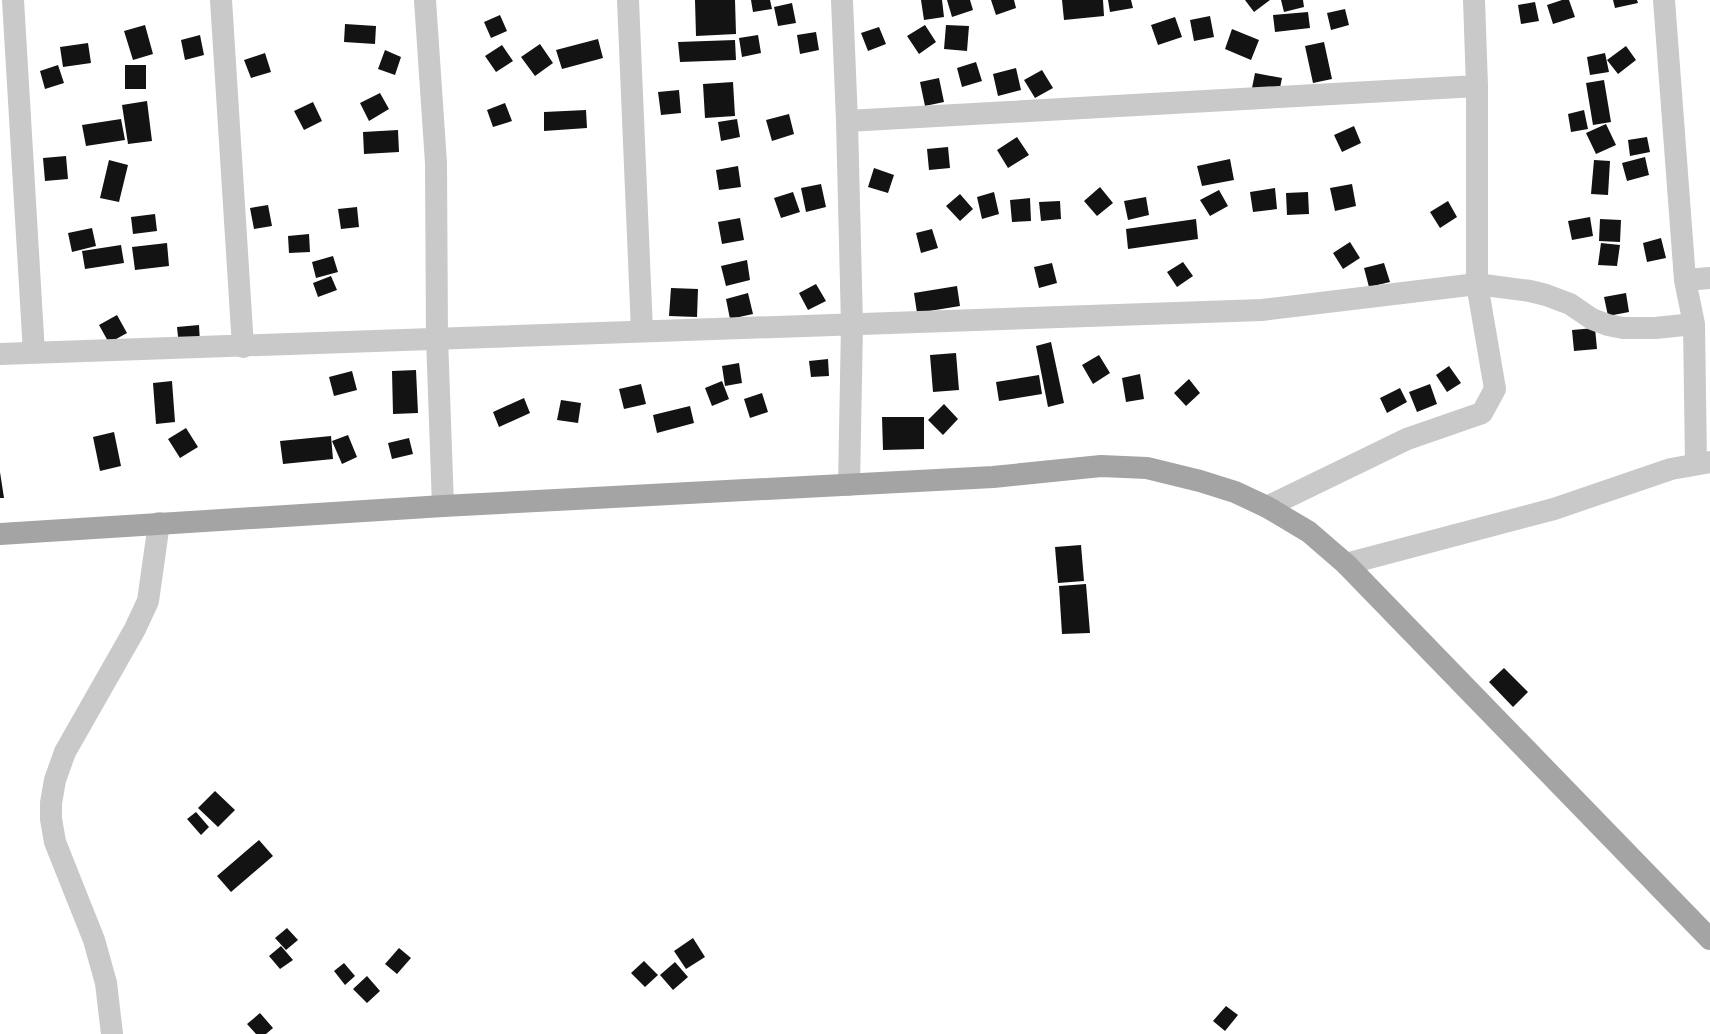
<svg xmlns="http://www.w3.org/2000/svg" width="1710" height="1034" font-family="'Exo 2',sans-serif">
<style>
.building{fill:#131313}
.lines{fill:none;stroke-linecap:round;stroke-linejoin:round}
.minor{stroke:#c9c9c9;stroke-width:22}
.major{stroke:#a4a4a4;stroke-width:22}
</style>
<rect width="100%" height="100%" fill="#fff"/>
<path class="building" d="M 695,0 L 735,0 L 736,34 L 696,36 Z
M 751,0 L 770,0 L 772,9 L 753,12 Z
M 921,0 L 942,0 L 944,17 L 924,20 Z
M 947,0 L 970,0 L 973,10 L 952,17 Z
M 991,0 L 1014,0 L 1016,8 L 996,15 Z
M 1062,0 L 1103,0 L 1104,16 L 1064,20 Z
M 1108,0 L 1131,0 L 1133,8 L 1110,12 Z
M 1245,0 L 1270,0 L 1254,12 Z
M 1281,0 L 1303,0 L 1304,7 L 1284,12 Z
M 1562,0 L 1569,0 L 1575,17 L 1553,24 L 1547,5 Z
M 1613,0 L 1637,0 L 1638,3 L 1615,8 Z
M 1535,2 L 1539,21 L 1521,24 L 1518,5 Z
M 792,3 L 796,23 L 778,26 L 774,7 Z
M 1345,9 L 1349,25 L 1331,30 L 1327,13 Z
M 1308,12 L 1310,28 L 1275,32 L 1273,15 Z
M 500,15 L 507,31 L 491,38 L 484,22 Z
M 1210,16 L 1214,37 L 1194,41 L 1190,20 Z
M 1175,17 L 1182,37 L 1158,45 L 1151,25 Z
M 345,24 L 376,26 L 375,44 L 344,42 Z
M 145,25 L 153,54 L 133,60 L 124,31 Z
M 925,25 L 936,42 L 919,54 L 907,36 Z
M 946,25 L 969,26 L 967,51 L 944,49 Z
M 879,27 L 886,44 L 868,51 L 861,33 Z
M 1232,29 L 1259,40 L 1251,60 L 1225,49 Z
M 816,32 L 819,50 L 800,54 L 797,35 Z
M 200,35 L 204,55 L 185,60 L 181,40 Z
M 758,35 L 761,53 L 742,57 L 739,38 Z
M 598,39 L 603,58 L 562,69 L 556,50 Z
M 735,40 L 736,60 L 680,62 L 678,42 Z
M 1324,42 L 1332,79 L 1313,83 L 1305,46 Z
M 88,43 L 91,63 L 63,67 L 60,47 Z
M 540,44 L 553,63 L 535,76 L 521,57 Z
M 502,45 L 513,61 L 496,72 L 485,56 Z
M 1626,46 L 1636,60 L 1618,74 L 1607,60 Z
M 385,50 L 401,57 L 395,75 L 378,69 Z
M 265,53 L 271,72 L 251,78 L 244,60 Z
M 1605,53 L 1609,72 L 1590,75 L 1587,57 Z
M 976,62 L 982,81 L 962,87 L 957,68 Z
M 58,65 L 64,83 L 45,89 L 40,71 Z
M 125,65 L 146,65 L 146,89 L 125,89 Z
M 1016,68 L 1021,90 L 998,96 L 993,74 Z
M 1042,70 L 1053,88 L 1035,98 L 1024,80 Z
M 1255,73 L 1282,78 L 1278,98 L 1251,93 Z
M 939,78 L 944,102 L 925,106 L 920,82 Z
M 1604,80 L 1611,122 L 1593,125 L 1586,83 Z
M 733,82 L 735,116 L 705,118 L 703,84 Z
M 679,90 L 681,113 L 661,115 L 658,92 Z
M 380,93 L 389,109 L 369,121 L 360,103 Z
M 147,101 L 152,141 L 128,144 L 122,105 Z
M 313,102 L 322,121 L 304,130 L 294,111 Z
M 505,103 L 512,121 L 493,127 L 487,110 Z
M 586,110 L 587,128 L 544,131 L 544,112 Z
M 1584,110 L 1588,129 L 1571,132 L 1568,114 Z
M 789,114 L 794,134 L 772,141 L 766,120 Z
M 121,119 L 125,140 L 86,146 L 82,125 Z
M 737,119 L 740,137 L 721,141 L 718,122 Z
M 1606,124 L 1616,145 L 1596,154 L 1586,133 Z
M 1354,126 L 1361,143 L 1342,152 L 1334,135 Z
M 398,130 L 399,152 L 364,154 L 363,132 Z
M 1017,137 L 1029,155 L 1008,168 L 997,150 Z
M 1647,137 L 1650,152 L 1630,156 L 1628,140 Z
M 948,147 L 950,168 L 929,170 L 927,149 Z
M 66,156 L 68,179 L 45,181 L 43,158 Z
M 1645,157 L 1649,175 L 1627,181 L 1622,163 Z
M 1230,159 L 1234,180 L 1202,186 L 1197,166 Z
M 109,160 L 128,165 L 119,202 L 100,198 Z
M 1594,160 L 1610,161 L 1608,195 L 1591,194 Z
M 738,166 L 741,187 L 719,190 L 716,170 Z
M 874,168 L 894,175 L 888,193 L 868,187 Z
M 821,184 L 826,207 L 806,212 L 801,188 Z
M 1352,184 L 1356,206 L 1335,211 L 1330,188 Z
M 1100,187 L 1113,203 L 1097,216 L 1084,201 Z
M 1275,188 L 1277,209 L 1253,212 L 1250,192 Z
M 1219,190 L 1228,206 L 1210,216 L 1200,200 Z
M 793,192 L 800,212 L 781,218 L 774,198 Z
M 994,192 L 999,214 L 982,219 L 977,197 Z
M 1308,192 L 1309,214 L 1287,215 L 1286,193 Z
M 960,194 L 973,209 L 960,221 L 946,206 Z
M 1146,197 L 1149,215 L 1128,220 L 1124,201 Z
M 1030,198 L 1031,221 L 1012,222 L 1010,200 Z
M 1060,201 L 1061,219 L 1041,221 L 1039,202 Z
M 1448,201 L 1457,217 L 1440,228 L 1430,212 Z
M 268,205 L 272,226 L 254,229 L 250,208 Z
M 357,207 L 359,227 L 341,229 L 338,209 Z
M 155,214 L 157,231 L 133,234 L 131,217 Z
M 1590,217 L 1593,236 L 1572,240 L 1568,221 Z
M 740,218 L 744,240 L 722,244 L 718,222 Z
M 1196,219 L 1198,239 L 1128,249 L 1126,229 Z
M 1600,219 L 1621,220 L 1620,242 L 1599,241 Z
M 92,228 L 96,246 L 72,252 L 68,233 Z
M 932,229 L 938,248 L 921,253 L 916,233 Z
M 309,234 L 310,252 L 289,253 L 288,236 Z
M 1661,238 L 1666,258 L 1647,262 L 1643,243 Z
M 1350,242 L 1360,258 L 1343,269 L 1333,253 Z
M 167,243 L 169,266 L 135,270 L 132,247 Z
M 1601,243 L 1620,245 L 1617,266 L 1598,265 Z
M 121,245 L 124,263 L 85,269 L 82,251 Z
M 333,256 L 338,272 L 316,278 L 312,262 Z
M 747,260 L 750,280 L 726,286 L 721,266 Z
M 1183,262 L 1193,276 L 1177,287 L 1167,272 Z
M 1052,263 L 1057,283 L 1039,288 L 1034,267 Z
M 1384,263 L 1390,282 L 1369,287 L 1364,268 Z
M 331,276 L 337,290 L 318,297 L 313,283 Z
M 816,284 L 826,301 L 808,310 L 799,293 Z
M 957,286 L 960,306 L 917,313 L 914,293 Z
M 671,288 L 698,289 L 697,317 L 669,316 Z
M 748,293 L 753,314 L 730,319 L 726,299 Z
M 1626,293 L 1629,312 L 1608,316 L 1604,297 Z
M 117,315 L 127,333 L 109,343 L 99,325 Z
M 199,325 L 200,344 L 179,346 L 177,327 Z
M 1595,328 L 1597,349 L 1574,351 L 1572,330 Z
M 1051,342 L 1064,403 L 1048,407 L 1036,346 Z
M 956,353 L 959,390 L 933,392 L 930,355 Z
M 1099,355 L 1110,373 L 1093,384 L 1082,365 Z
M 828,359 L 829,376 L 811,377 L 809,361 Z
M 739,363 L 742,383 L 725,386 L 722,366 Z
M 1449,366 L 1461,383 L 1447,392 L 1436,375 Z
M 416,370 L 418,413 L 393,414 L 392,371 Z
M 352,371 L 357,390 L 334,396 L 329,377 Z
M 1140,374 L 1144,399 L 1126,402 L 1122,378 Z
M 1039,375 L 1042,394 L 999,401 L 996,382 Z
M 1189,379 L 1200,393 L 1186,406 L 1174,393 Z
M 172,381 L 175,422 L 156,424 L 153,383 Z
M 722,381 L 729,399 L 712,406 L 705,388 Z
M 641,384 L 646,404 L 624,409 L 619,389 Z
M 1430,384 L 1437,404 L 1417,412 L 1409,392 Z
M 1400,388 L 1407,402 L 1387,413 L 1380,398 Z
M 762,393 L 768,412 L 750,418 L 744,399 Z
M 524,398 L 530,413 L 499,427 L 493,412 Z
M 561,400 L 581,403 L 578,423 L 557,420 Z
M 944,404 L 958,419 L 943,435 L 928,420 Z
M 690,406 L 694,423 L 657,433 L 653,415 Z
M 882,417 L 924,417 L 924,449 L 883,450 Z
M 186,428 L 198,447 L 180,458 L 168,439 Z
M 114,432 L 121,466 L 100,471 L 93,437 Z
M 348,435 L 357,457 L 342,464 L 332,441 Z
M 331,436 L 333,459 L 283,464 L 280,441 Z
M 409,438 L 413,454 L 392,459 L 388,443 Z
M 0,472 L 4,498 L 0,498 Z
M 1081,545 L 1084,581 L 1058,583 L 1055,547 Z
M 1086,584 L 1090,633 L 1062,634 L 1059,586 Z
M 1504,668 L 1528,692 L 1513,707 L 1489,682 Z
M 215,791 L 235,810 L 218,827 L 198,808 Z
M 196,812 L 209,827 L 201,835 L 187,819 Z
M 259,840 L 273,856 L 231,892 L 217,876 Z
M 287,928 L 298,940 L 286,950 L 275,938 Z
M 693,938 L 705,957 L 686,969 L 674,951 Z
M 281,946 L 293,960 L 280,969 L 269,956 Z
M 399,948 L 411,958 L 397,974 L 385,964 Z
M 644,961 L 658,975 L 645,987 L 631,973 Z
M 675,962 L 688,977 L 673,990 L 660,975 Z
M 344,963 L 355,976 L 345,985 L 334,971 Z
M 367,976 L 380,991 L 367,1003 L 353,989 Z
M 1226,1006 L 1238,1015 L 1225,1031 L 1213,1021 Z
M 260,1013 L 273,1028 L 266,1034 L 256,1034 L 247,1024 Z"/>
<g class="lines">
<path class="minor" d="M 13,0 L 34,353
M 221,0 L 243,347
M 425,0 L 436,163 L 437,338 L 443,506
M 628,0 L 642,331
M 842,0 L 847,121 L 852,325 L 849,485
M 1664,0 L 1685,280 L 1694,324 L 1696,464
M 847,121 L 1477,86
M 1685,280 L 1710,278
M 0,354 L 1262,310 L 1477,284 L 1530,291 L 1546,295 L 1570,304 L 1592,319 L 1608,325 L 1623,328 L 1655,328 L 1694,324
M 1267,507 L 1407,439 L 1482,413 L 1495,389 L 1477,284 L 1477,86 L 1474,0
M 1346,564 L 1554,509 L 1671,469 L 1710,462
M 112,1034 L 106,983 L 94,940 L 55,842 L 51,819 L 51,803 L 55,780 L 65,752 L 135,629 L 148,601 L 159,523"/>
<path class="major" d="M 0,534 L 443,506 L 993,477 L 1101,466 L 1147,468 L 1200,481 L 1235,492 L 1267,507 L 1309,532 L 1346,564 L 1710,939"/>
</g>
</svg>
